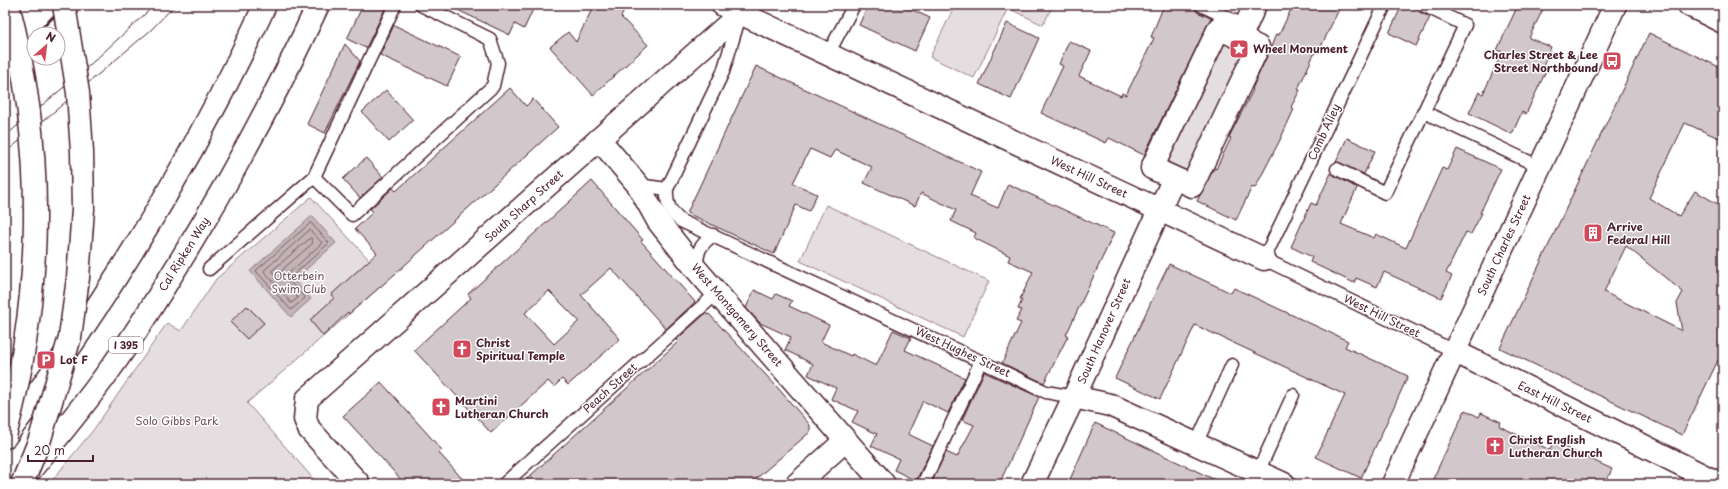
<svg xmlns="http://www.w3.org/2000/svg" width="1728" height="489" font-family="'Playpen Sans',sans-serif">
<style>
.green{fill:#e5dee0;stroke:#987e86}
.water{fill:#c1b3b6;stroke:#91787e}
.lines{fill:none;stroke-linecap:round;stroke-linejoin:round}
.shore{stroke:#7a5a63;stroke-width:1}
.building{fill:#d2c7cb;stroke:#4a1f2b;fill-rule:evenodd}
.lane-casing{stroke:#4a1f2b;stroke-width:15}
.street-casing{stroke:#4a1f2b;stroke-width:25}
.secondary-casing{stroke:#4a1f2b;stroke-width:25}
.highway-casing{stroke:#4a1f2b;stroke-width:25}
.lane{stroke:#fff;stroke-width:12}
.street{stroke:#fff;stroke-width:22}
.secondary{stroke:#fff;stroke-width:22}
.highway{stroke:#fff;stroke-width:22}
.tram{stroke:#4a1f2b;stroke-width:1}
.rail{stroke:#4a1f2b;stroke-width:3}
.highway-bridge-casing{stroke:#4a1f2b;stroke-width:25;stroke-linecap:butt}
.highway-bridge{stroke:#fff;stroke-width:22}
.labels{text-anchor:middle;stroke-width:3;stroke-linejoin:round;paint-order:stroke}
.shield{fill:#fff;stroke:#80626b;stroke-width:1}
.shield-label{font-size:10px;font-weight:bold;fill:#4a1f2b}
.poi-label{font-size:11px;font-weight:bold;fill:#4a1f2b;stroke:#fff;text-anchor:start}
.street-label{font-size:11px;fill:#4a1f2b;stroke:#fff}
.park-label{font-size:11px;fill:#714f58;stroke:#fff}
</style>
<rect width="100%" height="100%" fill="#fff"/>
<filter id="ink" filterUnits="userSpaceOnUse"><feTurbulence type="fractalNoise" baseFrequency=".025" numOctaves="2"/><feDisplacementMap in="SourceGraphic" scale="8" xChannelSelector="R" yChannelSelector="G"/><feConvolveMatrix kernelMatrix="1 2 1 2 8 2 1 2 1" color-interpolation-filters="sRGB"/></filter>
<g filter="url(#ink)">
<path class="green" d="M 955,5 L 1053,5 L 1043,25 L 1008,8 L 974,78 L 930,57 Z
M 1221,35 L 1252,49 L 1189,180 L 1158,165 Z
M 311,197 L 388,280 L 247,403 L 317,483 L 49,484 L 94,429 L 167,323 L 181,331 L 216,279 Z
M 826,205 L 989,281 L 963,337 L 800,261 Z"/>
<path class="water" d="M 312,216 L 336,243 L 294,280 L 311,299 L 291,317 L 250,271 Z"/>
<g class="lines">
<path class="shore" d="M 311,223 L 329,243 L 291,277 L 291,283 L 305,298 L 291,310 L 256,271 Z
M 310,230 L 322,243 L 287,275 L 287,284 L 298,298 L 291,303 L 264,271 Z
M 311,238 L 313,243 L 284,268 L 279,278 L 277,278 L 272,271 Z"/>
</g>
<path class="building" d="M 363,5 L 387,5 L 366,48 L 347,39 Z
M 447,5 L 535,5 L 524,29 L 515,24 L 510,35 Z
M 594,5 L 627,5 L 621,17 L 648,45 L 593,95 L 550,47 L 568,32 L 576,42 Z
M 868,5 L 902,5 L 930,18 L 915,51 L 859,25 Z
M 1164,5 L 1194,5 L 1197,12 L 1211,18 L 1144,155 L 1109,138 L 1106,143 L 1041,113 L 1063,66 L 1059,64 L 1069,41 L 1091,51 L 1079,76 L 1121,96 L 1122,93 L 1126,95 L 1154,38 L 1151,37 Z
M 1293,5 L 1341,5 L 1318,53 L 1315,52 L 1298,89 L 1300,90 L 1291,107 L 1294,109 L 1280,140 L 1255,188 L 1252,187 L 1236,220 L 1197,201 L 1214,168 L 1216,169 L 1231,138 L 1229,137 L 1253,90 L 1252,89 L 1269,52 L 1276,34 L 1279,35 Z
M 1402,5 L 1416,5 L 1419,12 L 1430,17 L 1416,46 L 1389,33 Z
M 1518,5 L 1545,5 L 1529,38 L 1551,47 L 1542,69 L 1546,71 L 1526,114 L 1522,112 L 1512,134 L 1469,113 L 1479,92 L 1483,94 L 1493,72 L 1502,52 L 1497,50 Z
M 1007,23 L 1039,38 L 1011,99 L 979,84 Z
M 394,25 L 461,57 L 447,86 L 380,55 Z
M 1649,33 L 1723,69 L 1723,140 L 1685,123 L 1649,198 L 1679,216 L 1695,191 L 1723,207 L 1723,350 L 1682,435 L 1500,348 ZM 1626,246 L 1683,292 L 1677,303 L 1682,331 L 1604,292 Z
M 345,44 L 360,61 L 325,133 L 307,124 Z
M 756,66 L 981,172 L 970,196 L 998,208 L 1008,184 L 1114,233 L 1066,335 L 1068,336 L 1044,383 L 1002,363 L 1021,323 L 1016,321 L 1022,310 L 1018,309 L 1022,300 L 1020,299 L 1033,272 L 1008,261 L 1010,256 L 974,238 L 976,233 L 951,221 L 956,210 L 921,193 L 915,206 L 864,183 L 872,167 L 835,150 L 830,158 L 810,149 L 793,183 L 817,194 L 809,211 L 796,205 L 774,254 L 687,213 Z
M 510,88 L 526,106 L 533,99 L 558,127 L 395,274 L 349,314 L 348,312 L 323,336 L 310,320 L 334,298 L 332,294 L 377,253 L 355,229 L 373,212 L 370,209 L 393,188 L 396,191 Z
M 386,90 L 413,120 L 389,142 L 362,112 Z
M 1347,138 L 1375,151 L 1364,174 L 1336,162 Z
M 1457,149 L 1501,169 L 1480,213 L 1482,213 L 1471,234 L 1466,232 L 1446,273 L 1452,276 L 1441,298 L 1384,272 L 1377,287 L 1356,278 L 1354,283 L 1310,262 L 1312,257 L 1291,247 L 1311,203 L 1316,205 L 1331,173 L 1357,188 L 1341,224 L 1374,238 L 1376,234 L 1406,248 L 1442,168 L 1447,170 Z
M 366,158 L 383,177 L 360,198 L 343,179 Z
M 592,181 L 643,240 L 641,241 L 695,302 L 666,329 L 611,268 L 581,295 L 620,339 L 568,385 L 562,379 L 554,387 L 548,381 L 491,433 L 414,350 L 471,298 L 468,294 ZM 549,291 L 579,321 L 554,344 L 525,313 Z
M 1169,264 L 1231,293 L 1234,288 L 1348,341 L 1345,347 L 1408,376 L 1361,478 L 1316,457 L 1345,395 L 1195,325 L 1160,399 L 1115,378 Z
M 754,290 L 773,299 L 776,294 L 792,301 L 789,306 L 829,325 L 821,342 L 851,356 L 852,354 L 876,366 L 893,330 L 911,338 L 905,350 L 965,378 L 948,413 L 923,401 L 908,434 L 933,446 L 916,481 L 894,470 L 899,459 L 871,446 L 877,434 L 852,422 L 858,411 L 831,399 L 836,388 L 808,375 L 813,364 L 785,350 L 791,337 L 760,323 L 746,308 Z
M 247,306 L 264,323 L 247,339 L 230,322 Z
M 706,313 L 707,315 L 709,314 L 777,387 L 810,425 L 810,432 L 750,484 L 521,484 L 678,342 L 676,340 Z
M 984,372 L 1039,397 L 1014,452 L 999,484 L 931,484 L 946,452 L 957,457 L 974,425 L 962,420 Z
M 381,382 L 442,450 L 439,453 L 467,484 L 405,484 L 343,416 Z
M 1465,410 L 1479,417 L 1481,413 L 1501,422 L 1499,426 L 1550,450 L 1553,442 L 1612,469 L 1605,484 L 1444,484 L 1433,479 Z
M 1095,423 L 1152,450 L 1224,484 L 1068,484 Z"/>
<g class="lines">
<g class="lane-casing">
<path id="lane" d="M 395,5 L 314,177 L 352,215 L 493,86 L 498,63 L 490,39 L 421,5
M 1201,5 L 1245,26
M 1385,5 L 1264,259 L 1454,351
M 828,54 L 854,5
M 1424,112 L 1540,167
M 1337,169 L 1385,193 L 1465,25 L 1423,5
M 638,185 L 667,189 L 723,72 L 739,19
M 667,189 C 666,204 670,212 681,221 L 1046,392 L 1074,397
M 209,269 L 314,177
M 696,269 C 698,251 698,247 713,235
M 1196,444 L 1232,365
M 1258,472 L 1293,395
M 504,484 L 717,293
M 923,484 L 981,361"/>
</g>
<g class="street-casing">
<path id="street" d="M 723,5 L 1264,259
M 1240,38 L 1255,5
M 599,139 L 638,185 L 658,221 L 696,269 L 884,484
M 1454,351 L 1720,484
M 1074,397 L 1174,178 L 1192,186 L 1258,47 L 1219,28 L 1152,168 L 1174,178
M 359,484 L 309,429 L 305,419 L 307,399 L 741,13 L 745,5
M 797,484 L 846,440"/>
</g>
<g class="secondary-casing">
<path id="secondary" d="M 1689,5 L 1723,22
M 1032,484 L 1074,397 L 1110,405 L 1284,484
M 1393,484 L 1615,5"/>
</g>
<g class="highway-casing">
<path id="highway" d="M 5,437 C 108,301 193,160 265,5
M 29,472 C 56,439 83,407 108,372 C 134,337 156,300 179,263 C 230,180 277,94 318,5"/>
</g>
<use href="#lane" class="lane"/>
<use href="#street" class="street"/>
<use href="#secondary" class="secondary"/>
<use href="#highway" class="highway"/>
<path class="tram" d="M 5,136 L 81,73 L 155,5
M 5,153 L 151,30 L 175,5"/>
<path class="rail" d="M 36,34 L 65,5
M 5,64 L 34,36"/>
<g class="highway-bridge-casing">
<path id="highway-bridge" d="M 5,436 C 43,295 46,147 8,5
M 22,484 L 40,439 L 70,337 L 78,278 L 83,209 L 82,152 L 78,93 L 64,5"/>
</g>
<use href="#highway-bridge" class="highway-bridge"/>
</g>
</g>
<defs>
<g id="sight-square" transform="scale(1)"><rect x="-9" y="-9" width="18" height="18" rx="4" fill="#d1495b" stroke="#fff"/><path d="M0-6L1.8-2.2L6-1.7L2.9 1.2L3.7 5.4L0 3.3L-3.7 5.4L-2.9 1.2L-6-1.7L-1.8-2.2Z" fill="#fff"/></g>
<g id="bus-square" transform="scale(1)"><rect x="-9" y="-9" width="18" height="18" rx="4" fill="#d1495b" stroke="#fff"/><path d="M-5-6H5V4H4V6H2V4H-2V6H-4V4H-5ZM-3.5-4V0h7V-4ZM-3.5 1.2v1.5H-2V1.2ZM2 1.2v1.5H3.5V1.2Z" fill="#fff"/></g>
<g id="building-square" transform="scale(1)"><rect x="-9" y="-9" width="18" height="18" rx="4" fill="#d1495b" stroke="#fff"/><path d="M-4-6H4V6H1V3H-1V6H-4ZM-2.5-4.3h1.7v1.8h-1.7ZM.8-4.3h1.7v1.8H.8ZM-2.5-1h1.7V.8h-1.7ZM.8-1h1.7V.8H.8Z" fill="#fff"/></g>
<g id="church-square" transform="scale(1)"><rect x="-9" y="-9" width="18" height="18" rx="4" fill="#d1495b" stroke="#fff"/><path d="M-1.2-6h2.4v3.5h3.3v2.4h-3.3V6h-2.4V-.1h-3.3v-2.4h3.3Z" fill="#fff"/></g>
<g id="parking-square" transform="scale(1)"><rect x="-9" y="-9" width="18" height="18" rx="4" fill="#d1495b" stroke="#fff"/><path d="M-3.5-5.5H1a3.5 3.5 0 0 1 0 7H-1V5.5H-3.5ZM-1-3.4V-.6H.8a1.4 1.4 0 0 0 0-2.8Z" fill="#fff"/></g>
</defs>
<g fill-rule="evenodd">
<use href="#sight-square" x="1239" y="49"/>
<use href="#bus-square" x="1612" y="61"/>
<use href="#building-square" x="1593" y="233"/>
<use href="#church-square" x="462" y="349"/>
<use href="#parking-square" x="46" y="360"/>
<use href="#church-square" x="441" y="407"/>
<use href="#church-square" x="1495" y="446"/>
</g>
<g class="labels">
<rect class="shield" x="109" y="337" width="34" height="16" rx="3"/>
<g class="shield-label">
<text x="126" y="349">I 395</text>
</g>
<g class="poi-label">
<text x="1253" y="53">Wheel Monument</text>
<text x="1598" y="59" text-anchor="end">Charles Street &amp; Lee<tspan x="1598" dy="13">Street Northbound</tspan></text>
<text x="1607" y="231">Arrive<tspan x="1607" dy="13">Federal Hill</tspan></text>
<text x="476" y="347">Christ<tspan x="476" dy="13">Spiritual Temple</tspan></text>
<text x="60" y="364">Lot F</text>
<text x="455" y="405">Martini<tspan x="455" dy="13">Lutheran Church</tspan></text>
<text x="1509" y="444">Christ English<tspan x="1509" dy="13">Lutheran Church</tspan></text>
</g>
<g class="street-label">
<text transform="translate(1324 132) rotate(-65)" y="4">Comb Alley</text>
<text transform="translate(1089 177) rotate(25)" y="4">West Hill Street</text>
<text transform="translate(524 206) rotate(-42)" y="4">South Sharp Street</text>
<text transform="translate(1504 245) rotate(-65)" y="4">South Charles Street</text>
<text transform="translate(184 254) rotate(-58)" y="4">Cal Ripken Way</text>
<text transform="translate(737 315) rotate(49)" y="4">West Montgomery Street</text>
<text transform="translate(1382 316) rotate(26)" y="4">West Hill Street</text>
<text transform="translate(1104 331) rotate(-66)" y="4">South Hanover Street</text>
<text transform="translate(963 352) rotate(25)" y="4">West Hughes Street</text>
<text transform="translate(610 388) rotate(-42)" y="4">Peach Street</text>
<text transform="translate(1555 402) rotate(26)" y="4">East Hill Street</text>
</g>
<g class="park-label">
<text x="299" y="280">Otterbein<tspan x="299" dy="13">Swim Club</tspan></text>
<text x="177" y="425">Solo Gibbs Park</text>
</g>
</g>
<rect width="1728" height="489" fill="none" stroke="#fff" stroke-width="20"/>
<rect x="10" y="10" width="1708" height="469" fill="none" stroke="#4a1f2b" stroke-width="1.5" filter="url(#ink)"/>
<g transform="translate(46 46) rotate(28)"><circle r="19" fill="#ffffff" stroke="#b7a5aa"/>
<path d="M0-3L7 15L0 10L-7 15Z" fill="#d1495b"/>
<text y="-6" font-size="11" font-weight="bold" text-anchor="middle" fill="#4a1f2b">N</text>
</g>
<path d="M28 455v6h65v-6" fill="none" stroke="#4a1f2b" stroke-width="2"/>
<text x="34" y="455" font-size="12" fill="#4a1f2b" stroke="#ffffff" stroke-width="3" paint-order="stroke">20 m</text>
</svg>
